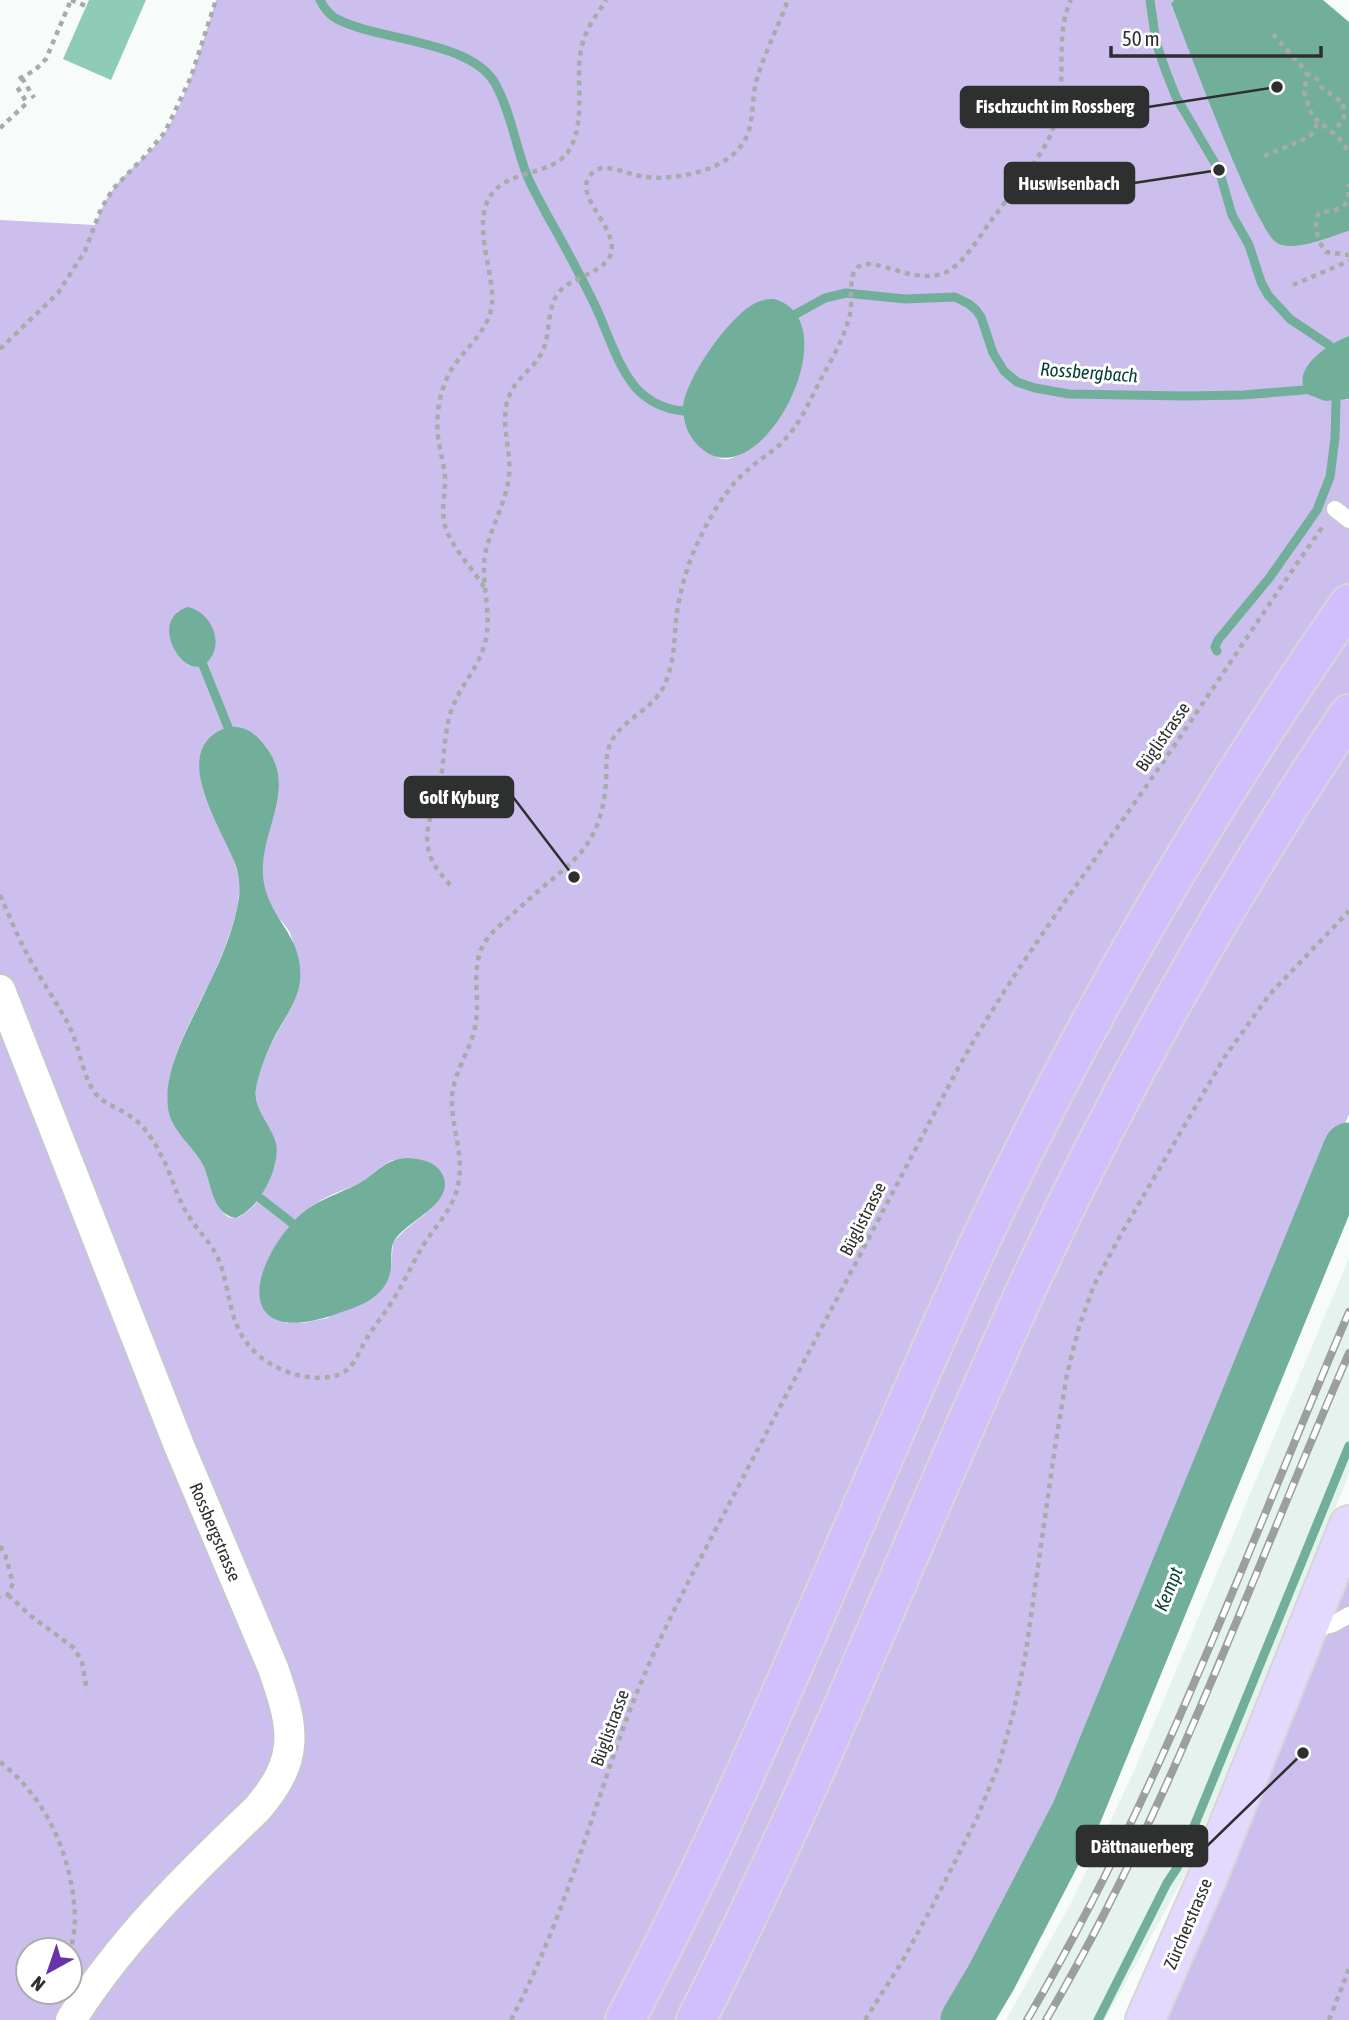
<svg xmlns="http://www.w3.org/2000/svg" width="1349" height="2020" font-family="'Asap Condensed',sans-serif">
<style>
.built{fill:#e5f2ed}
.green{fill:#cdbfed;fill-rule:evenodd}
.water{fill:#71af9b}
.lines{fill:none;stroke-linecap:round;stroke-linejoin:round}
.stream{stroke:#71af9b;stroke-width:9}
.river{stroke:#71af9b;stroke-width:51}
.building{fill:#8eccb8}
.service-casing{stroke:#c5cac8;stroke-width:19}
.minor-casing{stroke:#c5cac8;stroke-width:33}
.primary-casing{stroke:#d5d6d6;stroke-width:42}
.motorway-casing{stroke:#d5d6d6;stroke-width:42}
.path{stroke:#a7abaa;stroke-width:4.5;stroke-dasharray:5 5;stroke-linecap:butt}
.service{stroke:#fff;stroke-width:16}
.minor{stroke:#fff;stroke-width:30}
.primary{stroke:#e3d8fd;stroke-width:38}
.motorway{stroke:#d1befc;stroke-width:38}
.rail-casing{stroke:#9b9f9e;stroke-width:8}
.rail{stroke:#fff;stroke-width:5;stroke-dasharray:16;stroke-linecap:butt}
.labels{text-anchor:middle;stroke-width:6;stroke-linejoin:round;paint-order:stroke}
.street-label{font-size:18px;fill:#2e3030;stroke:#fff}
.water-label{font-size:19px;font-style:italic;fill:#073f32;stroke:#fff}
.leader{fill:none;stroke:#2e3030;stroke-width:2.5}
.callout-dot{fill:#2e3030;stroke:#fff;stroke-width:2.5}
.callout{fill:#2e3030;stroke:#2e3030;stroke-width:2.5}
.callout-label{font-size:19px;text-anchor:middle;font-weight:bold;fill:#fff}
</style>
<rect width="100%" height="100%" fill="#f7fcfa"/>
<path class="built" d="M 1349,1258 L 1349,1474 L 1195,1857 L 1105,2020 L 1006,2020 L 1071,1903 L 1134,1771 Z"/>
<path class="green" d="M 216,0 L 1174,0 L 1171,5 L 1230,151 L 1262,223 L 1285,246 L 1300,245 L 1349,231 L 1349,336 C 1330,343 1317,353 1306,370 L 1346,400 L 1349,399 L 1349,1114 L 1245,1376 L 1083,1763 L 951,2020 L 0,2020 L 0,220 L 95,225 C 100,213 104,201 112,191 C 127,169 152,154 166,131 C 190,91 202,44 216,0 ZM 763,300 C 785,301 789,303 798,324 C 816,365 782,431 744,452 C 737,456 728,462 719,458 C 712,455 704,447 698,442 C 680,426 681,411 688,389 C 709,357 727,317 763,300 ZM 179,610 L 198,667 L 188,665 L 172,618 ZM 210,738 L 265,745 C 299,795 259,826 263,877 C 264,890 269,905 277,916 C 282,922 287,927 290,933 C 294,944 299,968 299,980 C 300,998 285,1017 277,1033 C 268,1049 257,1073 256,1092 C 255,1101 259,1109 262,1117 C 267,1128 275,1141 276,1152 C 278,1165 268,1185 261,1196 C 256,1204 250,1210 242,1215 C 222,1229 213,1192 209,1179 C 207,1173 204,1166 200,1160 C 186,1134 165,1123 168,1090 C 171,1056 190,1022 205,992 C 216,970 226,947 233,923 C 238,907 242,888 237,871 C 227,828 180,783 210,738 ZM 393,1160 L 443,1192 L 425,1214 L 405,1230 L 393,1242 L 391,1269 L 328,1318 L 303,1323 L 286,1323 L 260,1285 C 270,1249 292,1215 327,1197 C 338,1191 351,1188 362,1182 C 373,1175 381,1165 393,1160 ZM 28,1950 L 70,1950 L 70,1992 L 28,1992 Z
M 1349,1525 L 1349,2020 L 1145,2020 Z"/>
<path class="water" d="M 1174,0 L 1323,0 L 1349,22 L 1349,231 C 1331,236 1294,253 1277,243 C 1256,232 1185,39 1171,4 Z
M 774,299 C 852,320 762,499 702,449 C 691,440 684,427 683,412 C 681,384 726,322 749,307 C 757,301 764,299 774,299 Z
M 1349,336 L 1349,399 L 1325,401 L 1307,394 C 1289,369 1329,343 1349,336 Z
M 188,607 C 210,612 224,640 210,659 C 188,690 144,619 188,607 Z
M 228,727 C 242,726 251,730 261,741 C 304,788 255,832 264,883 C 271,922 304,936 300,981 C 298,1001 285,1017 276,1034 C 267,1051 259,1071 256,1089 C 253,1109 271,1125 276,1143 C 281,1168 259,1210 235,1218 C 212,1213 212,1185 204,1167 C 195,1148 174,1133 169,1113 C 160,1073 191,1023 207,988 C 221,960 234,929 239,898 C 240,887 239,876 236,866 C 223,829 165,749 228,727 Z
M 408,1158 C 420,1159 434,1161 441,1172 C 460,1202 405,1221 394,1241 C 390,1249 392,1258 391,1267 C 388,1296 363,1305 339,1313 C 242,1349 242,1279 294,1221 C 311,1202 336,1195 358,1184 C 377,1174 383,1159 408,1158 Z"/>
<g class="lines">
<path class="stream" d="M 320,0 C 324,8 329,15 337,19 C 378,41 473,40 496,85 C 510,111 515,142 525,170 C 530,185 539,199 546,213 C 562,241 577,269 591,297 C 606,326 615,363 636,388 C 649,402 664,409 683,411
M 1150,0 L 1156,42 L 1165,69 L 1176,97 L 1219,170 L 1232,215 L 1249,245 L 1261,282 L 1268,295 L 1290,319 L 1329,345
M 796,314 L 825,298 L 846,293 L 905,299 L 955,297 L 969,304 L 976,310 L 981,317 L 993,353 L 1004,371 L 1017,382 L 1035,388 L 1069,394 L 1185,396 L 1243,395 L 1304,390
M 1217,651 L 1215,647 L 1218,640 L 1270,577 L 1317,510 L 1330,477 L 1335,438 L 1336,402
M 203,665 L 228,727
M 260,1198 L 292,1223
M 1098,2020 L 1167,1883 L 1177,1868 L 1349,1446"/>
<path class="river" d="M 966,2020 L 991,1978 L 1077,1812 L 1349,1148"/>
</g>
<path class="building" d="M 89,0 L 146,0 L 111,80 L 63,59 Z"/>
<g class="lines">
<g class="service-casing">
<path id="service" d="M 1335,509 L 1349,520
M 1309,1631 L 1333,1624 L 1349,1615"/>
</g>
<g class="minor-casing">
<path id="minor" d="M 0,990 L 180,1448 L 273,1668 C 294,1728 301,1758 257,1809 C 189,1874 121,1940 71,2020"/>
</g>
<g class="primary-casing">
<path id="primary" d="M 1145,2020 L 1209,1874 L 1349,1525"/>
</g>
<g class="motorway-casing">
<path id="motorway" d="M 625,2020 C 758,1770 858,1504 977,1248 C 1082,1023 1207,808 1349,604
M 696,2020 C 820,1778 918,1524 1032,1277 C 1123,1082 1229,893 1349,714"/>
</g>
<path class="path" d="M 71,0 L 86,6
M 1273,34 L 1305,70 L 1307,75 L 1304,92 L 1312,116 L 1338,137 L 1349,152
M 1306,73 L 1317,79 L 1321,87 L 1343,103 L 1344,118 L 1333,133
M 22,78 L 34,98
M 19,79 L 35,70 L 46,59 L 71,0
M 0,128 L 27,103 L 16,85
M 1264,156 L 1310,137 L 1318,122
M 1318,237 C 1310,200 1327,219 1344,205 C 1349,201 1348,190 1349,184
M 1320,243 L 1326,252 L 1349,255
M 1293,285 L 1349,261
M 0,349 L 58,293 L 85,251 L 101,209 L 113,189 L 144,157 L 165,132 L 191,77 L 216,0
M 484,587 C 472,568 454,550 446,529 C 440,512 446,493 445,476 C 444,465 441,455 439,444 C 435,420 438,394 450,372 C 463,349 488,333 492,305 C 495,273 471,224 491,195 C 509,168 556,177 571,147 C 587,115 573,75 583,42 C 587,27 598,13 606,0
M 450,885 C 442,875 432,865 429,852 C 422,828 437,801 441,777 C 445,754 444,728 453,706 C 464,679 483,664 487,632 C 490,606 481,581 485,555 C 490,528 506,504 509,476 C 512,449 498,419 510,394 C 517,377 536,367 543,350 C 551,332 546,309 559,292 C 572,277 598,275 609,258 C 624,233 574,198 589,177 C 592,172 597,169 602,168 C 615,167 628,174 640,176 C 670,182 722,172 741,146 C 755,128 751,103 756,82 C 764,54 778,27 788,0
M 0,895 C 11,920 21,945 35,968 C 46,988 60,1007 70,1028 C 80,1048 82,1075 95,1093 C 105,1105 121,1109 133,1118 C 146,1128 154,1141 161,1155 C 172,1175 177,1199 190,1218 C 198,1231 210,1242 217,1256 C 232,1289 226,1323 254,1351 C 271,1369 304,1381 329,1377 C 337,1376 343,1374 349,1368 C 357,1360 361,1347 367,1338 C 375,1325 385,1313 393,1300 C 404,1283 411,1266 421,1249 C 435,1225 456,1208 459,1179 C 463,1151 451,1125 452,1098 C 453,1071 473,1048 476,1021 C 480,995 470,966 485,942 C 491,932 501,925 509,917 C 521,907 532,896 544,886 C 562,871 580,858 592,836 C 601,819 605,800 606,781 C 607,769 605,758 609,747 C 619,720 650,712 663,688 C 674,666 674,643 676,620 C 679,594 687,565 698,542 C 711,515 727,486 751,467 C 763,457 776,450 787,437 C 802,420 811,398 822,377 C 833,357 845,336 850,314 C 853,301 848,279 856,269 C 872,250 921,294 954,267 C 969,255 980,236 990,222 C 1010,195 1036,165 1050,136 C 1055,125 1057,114 1059,102 C 1065,69 1056,31 1071,0
M 0,1546 L 5,1554 L 13,1583 L 8,1595 L 0,1597
M 8,1595 L 31,1616 L 74,1648 L 82,1662 L 87,1691
M 0,1762 C 48,1799 73,1859 75,1918 C 75,1931 72,1944 70,1956
M 511,2020 C 560,1927 589,1824 624,1726 C 644,1671 670,1617 697,1565 L 956,1072 C 1009,976 1075,888 1138,798 C 1201,708 1260,616 1323,526
M 865,2020 L 903,1960 L 934,1903 L 977,1818 L 999,1764 L 1013,1714 L 1025,1658 L 1055,1447 L 1067,1374 L 1079,1327 L 1094,1285 L 1120,1236 L 1224,1058 L 1270,994 L 1349,911
M 1329,2020 L 1349,1969"/>
<use href="#service" class="service"/>
<use href="#minor" class="minor"/>
<use href="#primary" class="primary"/>
<use href="#motorway" class="motorway"/>
<g class="rail-casing">
<path id="rail" d="M 1027,2020 C 1159,1796 1247,1550 1349,1312
M 1046,2020 C 1170,1809 1251,1577 1349,1353"/>
</g>
<use href="#rail" class="rail"/>
</g>
<g class="labels">
<g class="street-label">
<text transform="translate(1163 737) rotate(-55)" y="6">Büglistrasse</text>
<text transform="translate(863 1219) rotate(-63)" y="6">Büglistrasse</text>
<text transform="translate(215 1532) rotate(67)" y="6">Rossbergstrasse</text>
<text transform="translate(610 1728) rotate(-70)" y="6">Büglistrasse</text>
<text transform="translate(1188 1924) rotate(-67)" y="6">Zürcherstrasse</text>
</g>
<g class="water-label">
<text transform="translate(1089 372) rotate(4)" y="7">Rossbergbach</text>
<text transform="translate(1168 1589) rotate(-68)" y="7">Kempt</text>
</g>
</g>
<path class="leader" d="M1277 87L1148 107M1219 170L1134 183M574 877L513 797M1303 1753L1207 1846"/>
<g class="callout-dot">
<circle cx="1277" cy="87" r="7"/>
<circle cx="1219" cy="170" r="7"/>
<circle cx="574" cy="877" r="7"/>
<circle cx="1303" cy="1753" r="7"/>
</g>
<g class="callout">
<rect x="961" y="87" width="187" height="40" rx="7"/>
<rect x="1005" y="163" width="129" height="40" rx="7"/>
<rect x="405" y="777" width="108" height="40" rx="7"/>
<rect x="1077" y="1826" width="130" height="40" rx="7"/>
</g>
<g class="callout-label">
<text x="1055" y="113">Fischzucht im Rossberg</text>
<text x="1069" y="190">Huswisenbach</text>
<text x="459" y="804">Golf Kyburg</text>
<text x="1142" y="1853">Dättnauerberg</text>
</g>
<g transform="translate(49 1971) rotate(220)"><circle r="33" fill="#ffffff" stroke="#abacac" stroke-width="2"/>
<path d="M0-5L12 26L0 18L-12 26Z" fill="#6834ab"/>
<text y="-10" font-size="19" font-weight="bold" text-anchor="middle" fill="#2e3030">N</text>
</g>
<path d="M1111 46v10h210v-10" fill="none" stroke="#2e3030" stroke-width="3.5"/>
<text x="1122" y="46" font-size="21" fill="#2e3030" stroke="#ffffff" stroke-width="5" paint-order="stroke">50 m</text>
</svg>
